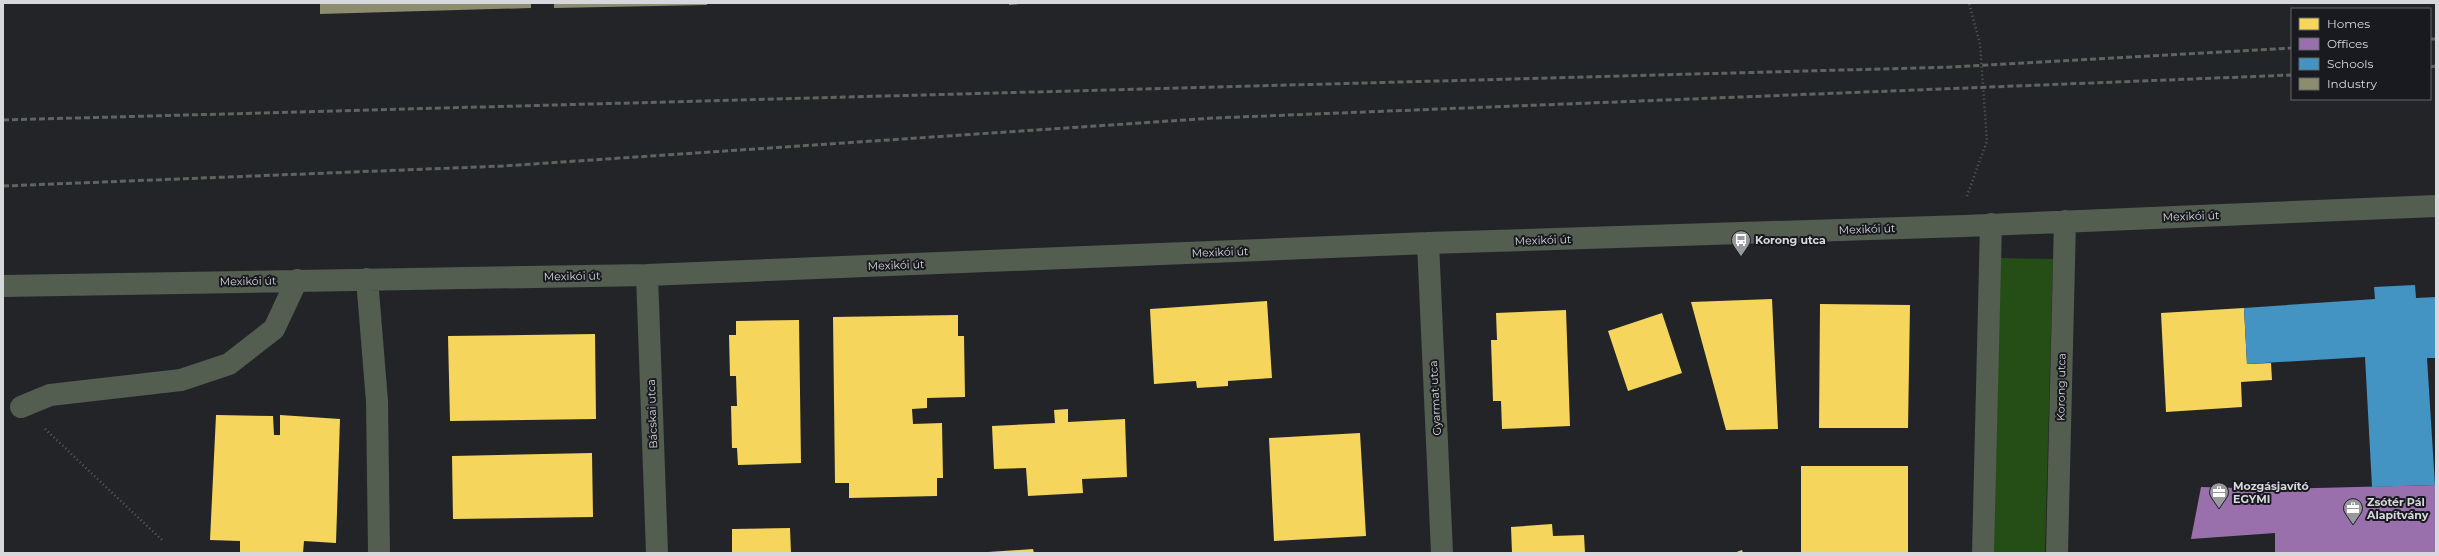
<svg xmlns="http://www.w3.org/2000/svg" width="2439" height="556" font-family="Montserrat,sans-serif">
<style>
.green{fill:#254e17}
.homes{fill:#f6d55c}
.offices{fill:#9970ab}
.schools{fill:#4393c3}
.industry{fill:#8c8c6e}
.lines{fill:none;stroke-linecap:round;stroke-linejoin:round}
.path{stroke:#585e57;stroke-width:2.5;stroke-dasharray:1 3;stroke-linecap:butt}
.minor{stroke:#535d50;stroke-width:22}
.rail{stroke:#5e645f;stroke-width:3;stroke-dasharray:6 3;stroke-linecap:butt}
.labels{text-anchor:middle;stroke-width:4;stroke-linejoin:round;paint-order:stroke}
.street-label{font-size:11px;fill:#d7d8dc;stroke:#191a1f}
.poi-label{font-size:11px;font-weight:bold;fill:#d7d8dc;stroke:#191a1f;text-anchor:start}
</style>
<rect width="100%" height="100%" fill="#232428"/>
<path class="green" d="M 2000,258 L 2053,259 L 2045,553 L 1993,553 Z"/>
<path class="homes" d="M 1772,299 L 1778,429 L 1726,430 L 1691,302 Z
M 1267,301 L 1272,378 L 1228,381 L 1228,386 L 1197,388 L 1196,381 L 1154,384 L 1150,309 Z
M 1820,304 L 1910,305 L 1908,428 L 1819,428 Z
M 2244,308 L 2247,364 L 2271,363 L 2272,380 L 2241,382 L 2242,407 L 2166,412 L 2161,313 Z
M 1566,310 L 1570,426 L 1502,429 L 1501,401 L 1493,401 L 1491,340 L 1497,340 L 1496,313 Z
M 1662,313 L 1682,373 L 1628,391 L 1608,331 Z
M 958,315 L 958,336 L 964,336 L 965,397 L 927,398 L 927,408 L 912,409 L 913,424 L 942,423 L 943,478 L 937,478 L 937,496 L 849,498 L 849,483 L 835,483 L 833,317 Z
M 799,320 L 801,463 L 738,465 L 737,448 L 732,448 L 731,406 L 737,406 L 736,376 L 730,376 L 729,335 L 736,335 L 736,321 Z
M 595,334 L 596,419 L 450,421 L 448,336 Z
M 1068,409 L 1068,422 L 1125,419 L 1127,477 L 1082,479 L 1083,493 L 1028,496 L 1026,468 L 994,469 L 992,426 L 1055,423 L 1054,410 Z
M 216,415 L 273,416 L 274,435 L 280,435 L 280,415 L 340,419 L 336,543 L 304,541 L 303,553 L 240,553 L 240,541 L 210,540 Z
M 1360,433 L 1366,536 L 1274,541 L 1269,438 Z
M 592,453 L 593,517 L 453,519 L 452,456 Z
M 1801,466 L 1908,466 L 1908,553 L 1801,553 Z
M 1552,524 L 1553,536 L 1584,535 L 1585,553 L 1512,553 L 1511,527 Z
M 790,528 L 791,553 L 732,553 L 732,529 Z
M 1033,549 L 1034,553 L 988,553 L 988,552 Z
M 1742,550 L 1743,553 L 1734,553 Z"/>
<path class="offices" d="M 2436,485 L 2436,553 L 2275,553 L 2275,533 L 2191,539 L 2201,487 L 2274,489 Z"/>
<path class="schools" d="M 2415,285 L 2416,298 L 2436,297 L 2436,358 L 2427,358 L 2435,485 L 2372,487 L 2365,357 L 2247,364 L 2244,308 L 2375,299 L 2374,287 Z"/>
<path class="industry" d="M 320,3 L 531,3 L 531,8 L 320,14 Z
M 554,3 L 707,3 L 707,5 L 554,8 Z
M 1009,3 L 1020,3 L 1020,4 L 1009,5 Z"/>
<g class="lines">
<path class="path" d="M 1967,196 L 1987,141 L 1980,44 L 1969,3
M 45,429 L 162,540"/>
<path class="minor" d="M 1428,243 L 1442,553
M 647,275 L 657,553
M 367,279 L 377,401 L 379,553
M 3,286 L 647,275 L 1428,243 L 1964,226 L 2436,206
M 21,407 L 50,395 L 181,380 L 229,364 L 274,329 L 297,280
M 1983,553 L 1991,224
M 2057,553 L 2065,221"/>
<path class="rail" d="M 2430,39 L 2436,39
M 2430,67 L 2436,66
M 3,120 L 1953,67 L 2292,48
M 3,186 L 503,166 L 1214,118 L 2292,75"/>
</g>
<defs>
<g id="bus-pin" transform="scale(1)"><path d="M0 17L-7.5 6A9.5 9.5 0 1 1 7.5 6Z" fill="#98999d" stroke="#191a1f"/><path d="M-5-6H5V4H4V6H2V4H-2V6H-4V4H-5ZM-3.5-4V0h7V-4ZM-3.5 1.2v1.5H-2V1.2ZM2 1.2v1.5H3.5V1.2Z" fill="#fff"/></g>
<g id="office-pin" transform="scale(1)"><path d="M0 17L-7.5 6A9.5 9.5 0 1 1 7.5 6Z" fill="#98999d" stroke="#191a1f"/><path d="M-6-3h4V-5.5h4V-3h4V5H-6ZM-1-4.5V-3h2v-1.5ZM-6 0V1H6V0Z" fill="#fff"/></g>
</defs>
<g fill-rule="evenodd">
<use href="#bus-pin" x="1741" y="240"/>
<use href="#office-pin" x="2219" y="492"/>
<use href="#office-pin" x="2353" y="508"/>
</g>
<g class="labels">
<g class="street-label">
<text transform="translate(2191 216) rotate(-2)" y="4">Mexikói út</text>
<text transform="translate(1867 229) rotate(-2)" y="4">Mexikói út</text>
<text transform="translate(1543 240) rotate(-2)" y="4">Mexikói út</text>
<text transform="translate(1220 252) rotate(-2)" y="4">Mexikói út</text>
<text transform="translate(896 265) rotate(-2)" y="4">Mexikói út</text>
<text transform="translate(572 276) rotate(-1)" y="4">Mexikói út</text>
<text transform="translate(248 281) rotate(-1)" y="4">Mexikói út</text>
<text transform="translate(2061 387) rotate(-89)" y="4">Korong utca</text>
<text transform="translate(1435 398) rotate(-93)" y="4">Gyarmat utca</text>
<text transform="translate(652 414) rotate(-92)" y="4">Bácskai utca</text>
</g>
<g class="poi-label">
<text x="1755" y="244">Korong utca</text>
<text x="2233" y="490">Mozgásjavító<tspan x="2233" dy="13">EGYMI</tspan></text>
<text x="2367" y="506">Zsótér Pál<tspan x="2367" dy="13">Alapítvány</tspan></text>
</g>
</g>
<rect width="2439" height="556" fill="none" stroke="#d7d8dc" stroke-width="8"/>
<rect x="2291" y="8" width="140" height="92" fill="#191a1f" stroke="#65666b"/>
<rect x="2299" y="18" width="20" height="12" fill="#f6d55c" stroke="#65666b"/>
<text x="2327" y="28" font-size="12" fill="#d7d8dc">Homes</text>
<rect x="2299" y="38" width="20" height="12" fill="#9970ab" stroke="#65666b"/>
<text x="2327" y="48" font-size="12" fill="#d7d8dc">Offices</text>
<rect x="2299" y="58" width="20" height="12" fill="#4393c3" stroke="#65666b"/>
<text x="2327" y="68" font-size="12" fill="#d7d8dc">Schools</text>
<rect x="2299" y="78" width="20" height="12" fill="#8c8c6e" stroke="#65666b"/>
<text x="2327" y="88" font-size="12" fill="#d7d8dc">Industry</text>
</svg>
